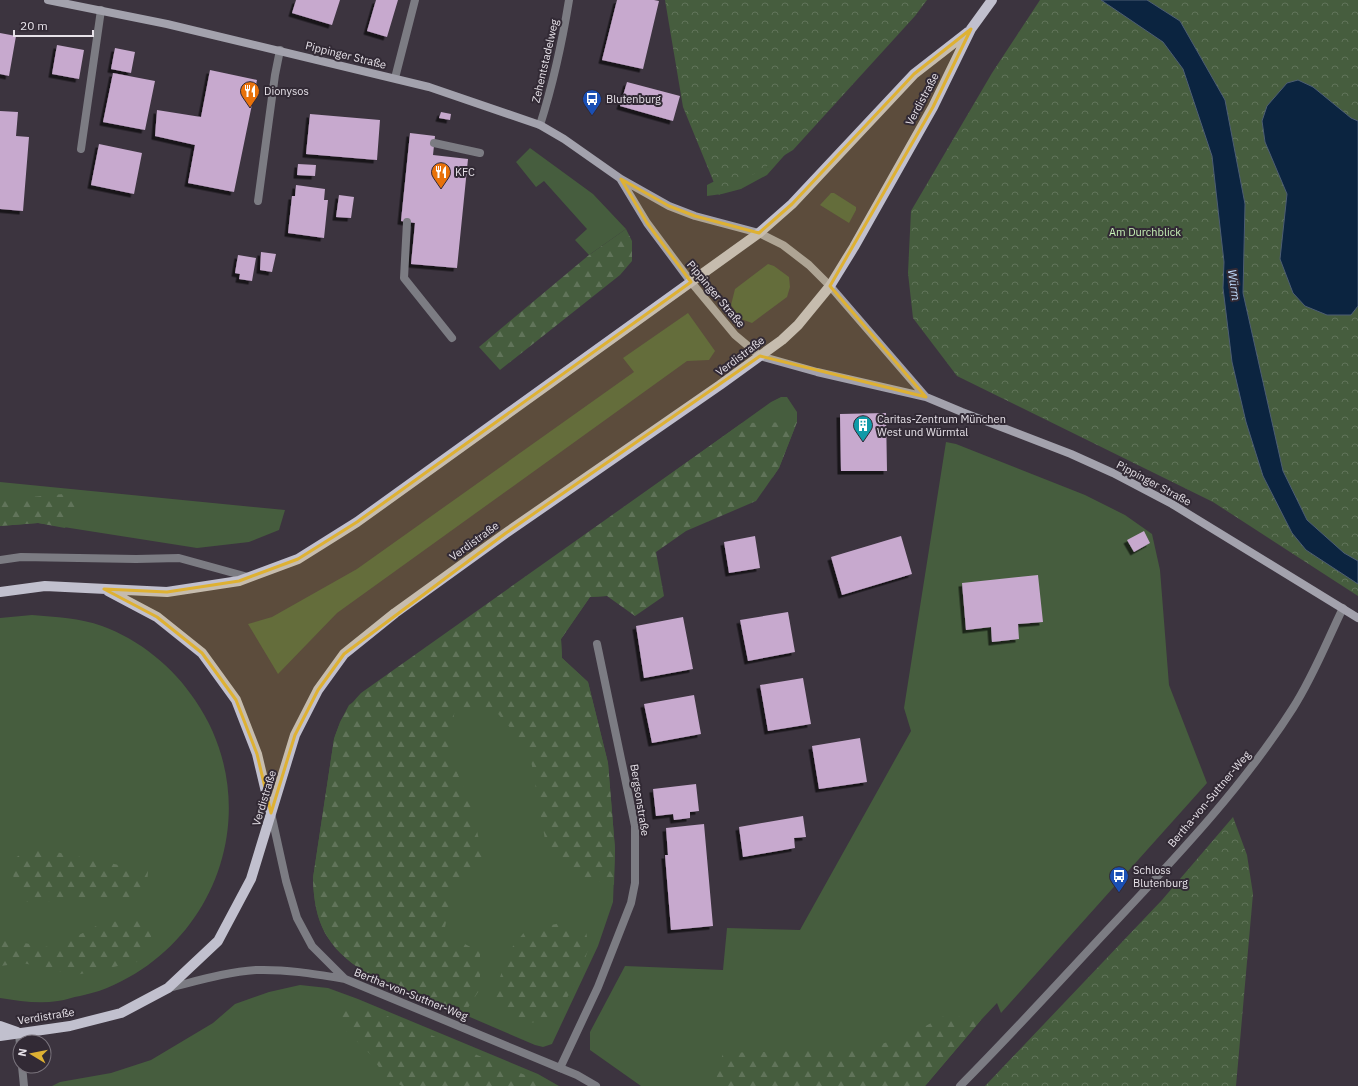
<svg xmlns="http://www.w3.org/2000/svg" width="1358" height="1086" font-family="'IBM Plex Sans',sans-serif">
<style>
.grass{fill:#465d3e}
.forest{fill:url(#forest-firs)}
.park{fill:url(#park-crowns)}
.water{fill:#0b2440;stroke:#4d5d73}
.building{fill:#c7a9ce;filter:url(#shadow)}
.lines{fill:none;stroke-linecap:round;stroke-linejoin:round}
.service{stroke:#7c7c83;stroke-width:8}
.minor{stroke:#7c7c83;stroke-width:8}
.tertiary{stroke:#7c7c83;stroke-width:8}
.secondary{stroke:#a3a2ad;stroke-width:8}
.primary{stroke:#c1c0ce;stroke-width:10}
.marked{fill:#deb133;fill-opacity:0.2;stroke:#deb133;stroke-width:3;stroke-linejoin:round}
.labels{text-anchor:middle;stroke-width:4;stroke-linejoin:round;paint-order:stroke}
.street-label{font-size:11px;fill:#e7e2e9;stroke:#322a35}
.poi-label{font-size:11px;fill:#e7e2e9;stroke:#322a35;text-anchor:start}
.park-label{font-size:11px;fill:#c7f2b7;stroke:#322a35}
.water-label{font-size:12px;font-style:italic;fill:#c2ddfe;stroke:#322a35}
</style>
<defs>
<pattern id="forest-firs" width="22" height="20" patternUnits="userSpaceOnUse"><rect width="22" height="20" fill="#465d3e"/><path d="M5 1l3.5 6h-7zM16 11l3.5 6h-7z" fill="#61745a"/></pattern>
<pattern id="park-crowns" width="20" height="18" patternUnits="userSpaceOnUse"><rect width="20" height="18" fill="#465d3e"/><path d="M2 6a3 3 0 1 1 6 0M12 15a3 3 0 1 1 6 0" fill="none" stroke="#61745a"/></pattern>
<filter id="shadow"><feDropShadow dx="-3.5" dy="3.5" stdDeviation="0" flood-color="#0009"/></filter>
</defs>
<rect width="100%" height="100%" fill="#3c343f"/>
<path class="grass" d="M 530,148 L 593,194 L 626,229 L 589,255 L 575,240 L 587,229 L 544,181 L 536,187 L 516,162 Z
M 790,149 L 767,175 L 741,189 L 722,194 L 707,196 L 707,185 L 750,163 Z
M 831,193 L 834,193 L 856,207 L 856,210 L 849,223 L 820,205 Z
M 768,264 L 774,266 L 789,277 L 790,287 L 787,297 L 752,323 L 741,319 L 731,305 L 735,289 Z
M 688,313 L 715,351 L 709,360 L 687,361 L 337,613 L 278,674 L 248,624 L 272,617 L 357,569 L 634,372 L 623,358 Z
M 781,397 L 787,397 L 797,412 L 797,422 L 779,468 L 773,477 L 764,483 L 665,508 L 607,596 L 590,597 L 561,639 L 562,658 L 588,682 L 608,763 L 615,849 L 613,902 L 598,946 L 552,1044 L 543,1047 L 535,1045 L 365,972 C 327,948 314,923 313,878 L 334,739 L 340,722 L 349,705 L 771,402 Z
M 946,442 L 956,444 L 1085,495 L 1125,515 L 1152,534 L 1160,570 L 1169,685 L 1207,783 L 1001,1013 L 997,1003 L 981,1020 L 925,1086 L 641,1086 L 590,1050 L 590,1032 L 625,966 L 723,970 L 727,928 L 800,930 L 911,731 L 904,708 Z
M 0,482 L 285,510 L 279,530 L 249,542 L 197,548 L 38,523 L 0,526 Z
M 32,615 C 56,617 80,618 102,626 C 140,640 173,667 195,700 C 267,805 219,947 99,991 C 93,993 87,994 80,996 C 73,997 66,1000 58,1001 C 39,1004 19,1001 0,998 L 0,618 Z
M 300,985 L 328,988 L 358,999 L 538,1074 L 559,1086 L 52,1086 L 60,1082 L 111,1073 L 151,1060 L 213,1023 L 235,1004 L 269,992 Z"/>
<path class="forest" d="M 626,229 L 632,241 L 632,261 L 620,275 L 500,370 L 479,347 L 589,255 Z
M 797,422 L 779,468 L 756,501 L 686,531 L 656,552 L 664,596 L 635,616 L 607,596 L 590,597 L 561,639 L 562,658 L 588,682 L 608,763 L 615,849 L 614,885 L 575,875 L 546,845 L 529,749 L 492,707 L 455,709 L 448,751 L 471,805 L 483,857 L 452,889 L 444,933 L 480,952 L 480,989 L 464,1014 L 365,972 C 327,948 314,923 313,878 L 334,739 C 341,719 346,709 361,693 L 742,423 Z
M 63,494 L 80,503 L 65,528 L 38,523 L 0,526 L 0,500 Z
M 32,847 L 148,871 L 147,887 L 140,898 L 27,902 L 14,884 L 12,860 Z
M 143,918 L 152,935 L 137,962 L 76,975 L 23,963 L 0,966 L 0,939 L 54,948 L 102,923 Z
M 561,923 L 586,932 L 589,947 L 579,976 L 555,1020 L 528,1023 L 504,1014 L 494,997 L 502,971 L 506,955 L 526,930 Z
M 364,1006 L 484,1058 L 552,1086 L 402,1086 L 384,1075 L 371,1055 L 335,1020 L 338,1012 Z
M 946,1015 L 981,1020 L 925,1086 L 714,1086 L 723,1053 L 864,1049 L 905,1037 Z"/>
<path class="park" d="M 665,0 L 927,0 L 915,16 L 793,150 L 719,195 L 683,107 Z
M 1040,0 L 1358,0 L 1358,596 L 1213,502 L 957,376 L 913,318 L 908,273 L 911,211 L 992,73 Z
M 1233,817 L 1247,855 L 1253,894 L 1236,1086 L 985,1086 L 1162,900 Z"/>
<path class="water" d="M 1101,0 L 1147,0 L 1180,21 L 1225,100 L 1245,204 L 1243,293 L 1283,471 L 1307,520 L 1344,553 L 1358,561 L 1358,584 L 1306,550 L 1292,533 L 1263,476 L 1246,422 L 1232,362 L 1223,288 L 1224,262 L 1212,156 L 1183,69 L 1163,42 Z
M 1298,80 L 1313,87 L 1351,118 L 1358,121 L 1358,306 L 1351,315 L 1327,315 L 1305,306 L 1293,293 L 1280,259 L 1287,194 L 1265,142 L 1262,121 L 1267,106 L 1287,83 Z"/>
<path class="building" d="M 296,0 L 340,0 L 332,25 L 292,13 Z
M 376,0 L 398,0 L 387,37 L 367,31 Z
M 617,0 L 654,0 L 659,1 L 643,69 L 602,60 Z
M 0,33 L 16,36 L 9,76 L 0,74 Z
M 57,45 L 84,50 L 79,79 L 52,74 Z
M 115,48 L 135,52 L 131,73 L 111,69 Z
M 210,70 L 257,80 L 234,192 L 188,183 L 195,145 L 155,136 L 157,110 L 201,117 Z
M 113,73 L 155,81 L 145,130 L 103,122 Z
M 627,82 L 680,96 L 673,121 L 620,106 Z
M 0,111 L 18,112 L 16,136 L 29,137 L 23,211 L 0,209 Z
M 441,112 L 451,114 L 450,120 L 439,118 Z
M 310,114 L 380,120 L 377,160 L 306,154 Z
M 410,133 L 435,136 L 433,155 L 468,159 L 457,268 L 411,264 L 415,223 L 401,221 Z
M 99,144 L 142,153 L 134,194 L 91,185 Z
M 298,164 L 316,165 L 315,176 L 297,175 Z
M 296,185 L 325,189 L 324,200 L 328,200 L 324,238 L 288,233 L 292,196 L 295,196 Z
M 339,195 L 354,197 L 351,218 L 336,217 Z
M 261,252 L 276,254 L 272,272 L 260,270 Z
M 238,255 L 256,258 L 252,281 L 239,279 L 240,274 L 235,273 Z
M 886,413 L 887,471 L 841,471 L 840,414 Z
M 1144,531 L 1150,543 L 1134,552 L 1127,540 Z
M 755,536 L 760,568 L 729,573 L 724,542 Z
M 901,536 L 912,574 L 842,595 L 831,557 Z
M 1038,575 L 1043,622 L 1018,624 L 1019,639 L 992,642 L 991,627 L 966,630 L 962,583 Z
M 788,612 L 795,652 L 748,661 L 740,620 Z
M 683,617 L 693,669 L 644,678 L 636,626 Z
M 803,678 L 811,724 L 768,731 L 760,685 Z
M 694,695 L 701,734 L 652,743 L 644,704 Z
M 860,738 L 867,782 L 819,789 L 812,746 Z
M 696,784 L 699,811 L 690,812 L 690,818 L 674,820 L 673,814 L 656,816 L 653,789 Z
M 803,816 L 806,837 L 794,838 L 795,848 L 743,857 L 739,827 Z
M 704,824 L 713,926 L 671,930 L 665,855 L 668,855 L 666,828 Z"/>
<g class="lines">
<path class="service" d="M 395,78 L 415,0
M 434,143 L 480,153
M 81,149 L 101,10
M 258,201 L 275,75 L 280,50
M 407,222 L 404,278 L 452,338
M 0,560 L 21,557 L 136,559 L 179,558 L 248,577
M 19,1033 L 20,1045
M 22,1066 L 24,1086"/>
<path class="minor" d="M 540,125 C 553,84 562,43 569,0
M 560,1068 L 598,987 L 631,903 L 635,883 L 635,826 L 597,644
M 960,1086 C 1014,1032 1065,975 1117,920 C 1180,853 1244,785 1293,708 C 1313,677 1327,641 1343,608"/>
<path class="tertiary" d="M 271,813 L 286,881 L 297,918 L 312,946 L 345,979 L 560,1068 L 577,1075 L 596,1086
M 168,988 C 197,981 226,972 256,970 C 286,969 315,974 345,979"/>
<path class="secondary" d="M 48,0 L 167,24 L 429,87 L 540,125 L 564,139 L 621,179 L 669,206 L 695,216 L 759,233 L 783,245 L 809,265 L 830,286 L 926,397
M 621,180 L 647,223 L 691,282 L 735,335 L 760,356 L 817,372 L 926,397 L 962,412 L 1071,454 L 1113,473 L 1172,504 L 1358,618"/>
<path class="primary" d="M 108,591 L 157,617 L 202,653 L 236,700 L 257,754 L 271,813
M 0,592 L 45,586 L 167,592 L 239,581 L 298,559 L 357,522 L 759,233 L 792,204 L 914,74 L 968,32
M 0,1026 L 17,1032
M 0,1036 L 70,1026 L 121,1013 L 168,988 L 218,941 L 251,879 L 295,735 L 318,690 L 344,654 L 395,613 L 506,533 L 720,385 L 782,340 L 798,325 L 830,286 L 854,247 L 933,107 L 971,29 L 992,0"/>
</g>
<path class="marked" d="M 971,29 L 933,107 L 830,286 L 926,397 L 760,356 L 506,533 L 344,654 L 318,690 L 295,735 L 271,813 L 257,754 L 236,700 L 202,653 L 157,617 L 104,589 L 167,592 L 239,581 L 298,559 L 357,522 L 691,282 L 647,223 L 621,179 L 669,206 L 695,216 L 759,233 L 792,204 L 914,74 Z"/>
<defs>
<g id="restaurant-pin" transform="scale(1)"><path d="M0 17L-7.5 6A9.5 9.5 0 1 1 7.5 6Z" fill="#e8710a" stroke="#322a35"/><path d="M-5-6h1v4h1v-4h1v4h1v-4h1v5L-1.5 .5V6h-2V.5L-5-1ZM5-6V6H3V1.5H1.5Q1.5-4 5-6Z" fill="#fff"/></g>
<g id="bus-pin" transform="scale(1)"><path d="M0 17L-7.5 6A9.5 9.5 0 1 1 7.5 6Z" fill="#1a4fb4" stroke="#322a35"/><path d="M-5-6H5V4H4V6H2V4H-2V6H-4V4H-5ZM-3.5-4V0h7V-4ZM-3.5 1.2v1.5H-2V1.2ZM2 1.2v1.5H3.5V1.2Z" fill="#fff"/></g>
<g id="building-pin" transform="scale(1)"><path d="M0 17L-7.5 6A9.5 9.5 0 1 1 7.5 6Z" fill="#0f9aa8" stroke="#322a35"/><path d="M-4-6H4V6H1V3H-1V6H-4ZM-2.5-4.3h1.7v1.8h-1.7ZM.8-4.3h1.7v1.8H.8ZM-2.5-1h1.7V.8h-1.7ZM.8-1h1.7V.8H.8Z" fill="#fff"/></g>
</defs>
<g fill-rule="evenodd">
<use href="#restaurant-pin" x="250" y="91"/>
<use href="#bus-pin" x="592" y="99"/>
<use href="#restaurant-pin" x="441" y="172"/>
<use href="#building-pin" x="863" y="425"/>
<use href="#bus-pin" x="1119" y="876"/>
</g>
<g class="labels">
<g class="street-label">
<text transform="translate(346 55) rotate(14)" y="4">Pippinger Straße</text>
<text transform="translate(545 61) rotate(-77)" y="4">Zehentstadelweg</text>
<text transform="translate(922 99) rotate(-62)" y="4">Verdistraße</text>
<text transform="translate(716 294) rotate(50)" y="4">Pippinger Straße</text>
<text transform="translate(740 356) rotate(-37)" y="4">Verdistraße</text>
<text transform="translate(1154 483) rotate(28)" y="4">Pippinger Straße</text>
<text transform="translate(474 541) rotate(-36)" y="4">Verdistraße</text>
<text transform="translate(264 798) rotate(-73)" y="4">Verdistraße</text>
<text transform="translate(1209 799) rotate(-50)" y="4">Bertha-von-Suttner-Weg</text>
<text transform="translate(640 800) rotate(81)" y="4">Bergsonstraße</text>
<text transform="translate(411 994) rotate(22)" y="4">Bertha-von-Suttner-Weg</text>
<text transform="translate(46 1016) rotate(-9)" y="4">Verdistraße</text>
</g>
<g class="poi-label">
<text x="264" y="95">Dionysos</text>
<text x="606" y="103">Blutenburg</text>
<text x="455" y="176">KFC</text>
<text x="877" y="423">Caritas-Zentrum München<tspan x="877" dy="13">West und Würmtal</tspan></text>
<text x="1133" y="874">Schloss<tspan x="1133" dy="13">Blutenburg</tspan></text>
</g>
<g class="park-label">
<text x="1145" y="236">Am Durchblick</text>
</g>
<g class="water-label">
<text transform="translate(1234 285) rotate(82)" y="4">Würm</text>
</g>
</g>
<g transform="translate(32 1054) rotate(280)"><circle r="19" fill="#322a35" stroke="#7a747d"/>
<path d="M0-3L7 15L0 10L-7 15Z" fill="#deb133"/>
<text y="-6" font-size="11" font-weight="bold" text-anchor="middle" fill="#e7e2e9">N</text>
</g>
<path d="M14 30v6h79v-6" fill="none" stroke="#e7e2e9" stroke-width="2"/>
<text x="20" y="30" font-size="12" fill="#e7e2e9" stroke="#322a35" stroke-width="3" paint-order="stroke">20 m</text>
</svg>
